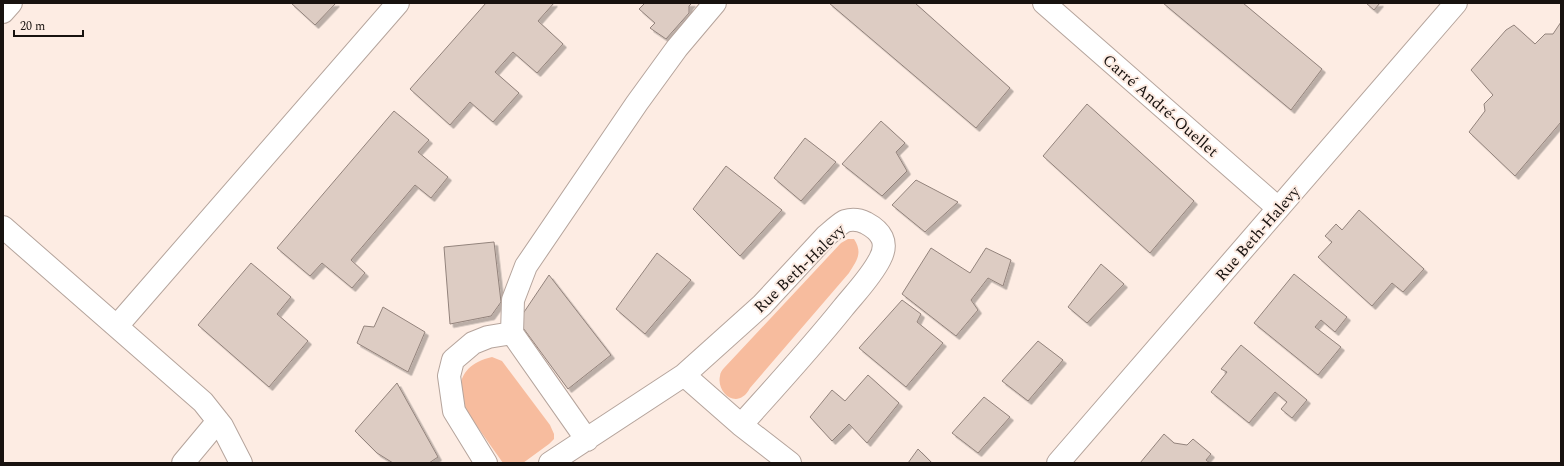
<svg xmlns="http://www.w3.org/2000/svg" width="1564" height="466" font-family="Spectral,serif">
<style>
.green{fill:#f7bc9e}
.building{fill:#ddccc3;stroke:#93837c;filter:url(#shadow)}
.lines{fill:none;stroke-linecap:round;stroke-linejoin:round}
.minor-casing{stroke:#b5a49c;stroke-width:24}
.minor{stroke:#fff;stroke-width:22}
.labels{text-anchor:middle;stroke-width:4;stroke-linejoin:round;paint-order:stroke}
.street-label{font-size:16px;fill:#18120f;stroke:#fdece3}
</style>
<defs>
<filter id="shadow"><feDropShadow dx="3.5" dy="3.5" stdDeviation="0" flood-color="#0004"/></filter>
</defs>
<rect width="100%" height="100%" fill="#fdece3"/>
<path class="green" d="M 848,239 L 854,239 C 863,253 857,260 849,273 L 750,388 C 738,411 716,393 720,376 C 720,373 722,370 724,368 L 841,243 Z
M 492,357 L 502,361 L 550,425 L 554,434 L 554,439 L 549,444 L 523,463 L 503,463 C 494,450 485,438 476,425 C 473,420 468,415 465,410 C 453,383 464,363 492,357 Z"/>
<path class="building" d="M 291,3 L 336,3 L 315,25 Z
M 486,3 L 554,3 L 538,21 L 563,44 L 537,73 L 513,52 L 495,72 L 519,93 L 493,122 L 470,102 L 450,125 L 410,89 Z
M 645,3 L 692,3 L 689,6 L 689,13 L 666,39 L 650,28 L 655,23 L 639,9 Z
M 829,3 L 915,3 L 1010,88 L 976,128 Z
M 1163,3 L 1243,3 L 1322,69 L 1291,110 Z
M 1366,3 L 1380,3 L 1374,10 Z
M 1561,22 L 1561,122 L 1515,176 L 1469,132 L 1485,111 L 1484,104 L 1493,95 L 1471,70 L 1506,30 L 1514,25 L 1535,44 L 1545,34 L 1553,34 Z
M 1087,104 L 1194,201 L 1150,253 L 1043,156 Z
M 394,111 L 429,140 L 418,152 L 448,177 L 431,198 L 415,185 L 351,260 L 365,273 L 352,288 L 322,263 L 310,276 L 277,248 Z
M 881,121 L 905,143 L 896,152 L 907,171 L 882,196 L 842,164 Z
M 805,138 L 836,162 L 801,201 L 774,178 Z
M 726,166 L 782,210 L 740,256 L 693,209 Z
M 916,180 L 958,202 L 925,232 L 892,205 Z
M 1359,210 L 1424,269 L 1403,292 L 1392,283 L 1372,306 L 1318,257 L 1332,242 L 1325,236 L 1336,224 L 1342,230 Z
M 494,242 L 501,302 L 491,316 L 450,324 L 444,247 Z
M 931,248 L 970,273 L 986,248 L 1011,260 L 1003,286 L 988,278 L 971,300 L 978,310 L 956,336 L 902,294 Z
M 657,253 L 691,280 L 645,334 L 616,309 Z
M 251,263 L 291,297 L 277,314 L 308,341 L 269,387 L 198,325 Z
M 1101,264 L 1124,284 L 1087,323 L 1068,307 Z
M 1294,274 L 1347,317 L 1335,332 L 1321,320 L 1315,327 L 1341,347 L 1318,375 L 1254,323 Z
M 549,275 L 611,355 L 568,389 L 518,321 Z
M 902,300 L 921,314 L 917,322 L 943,343 L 906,387 L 859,348 Z
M 383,307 L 425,332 L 408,372 L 357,343 L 364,326 L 374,327 Z
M 1038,341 L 1063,360 L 1028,401 L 1002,381 Z
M 1241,345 L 1307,400 L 1292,418 L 1281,409 L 1287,402 L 1275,392 L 1249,423 L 1211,392 L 1227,372 L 1221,369 Z
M 868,375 L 899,403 L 867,443 L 849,424 L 832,441 L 810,417 L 832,390 L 845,401 Z
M 397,383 L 438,457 L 429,463 L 393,463 L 377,453 L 355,431 Z
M 984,397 L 1010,417 L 978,453 L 952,433 Z
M 1164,434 L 1174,443 L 1187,445 L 1193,439 L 1211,454 L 1206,460 L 1210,463 L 1140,463 Z
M 918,449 L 932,463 L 908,463 Z"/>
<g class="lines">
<g class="minor-casing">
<path id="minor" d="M 1044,3 L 1278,208
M 3,12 L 11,3
M 3,227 L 203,402 L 222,426 L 241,463
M 117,326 L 398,3
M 512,333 L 513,300 L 526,266 L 637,103 L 677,48 L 715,3
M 512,333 L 587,440
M 684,375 L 762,305 L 826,236 C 832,231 838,225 845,221 C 852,219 860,220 866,223 C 881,231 889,242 880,259 C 871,277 856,292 843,308 C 811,348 776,386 741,425
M 183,463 L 218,421
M 486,463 L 454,411 L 449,376 L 453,360 L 473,343 L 488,337 L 512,333
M 550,463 L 684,375 L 741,425 L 790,463
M 1058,463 L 1456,3"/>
</g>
<use href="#minor" class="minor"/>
</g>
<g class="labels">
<g class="street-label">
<text transform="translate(1161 105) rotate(41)" y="6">Carré André-Ouellet</text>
<text transform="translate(1257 233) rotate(-49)" y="6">Rue Beth-Halevy</text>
<text transform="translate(799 268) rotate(-44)" y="6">Rue Beth-Halevy</text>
</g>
</g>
<rect width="1564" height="466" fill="none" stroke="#18120f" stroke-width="8"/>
<path d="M14 30v6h69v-6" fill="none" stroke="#18120f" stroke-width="2"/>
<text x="20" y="30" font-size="12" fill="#18120f" stroke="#fdece3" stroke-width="3" paint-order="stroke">20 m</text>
</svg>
